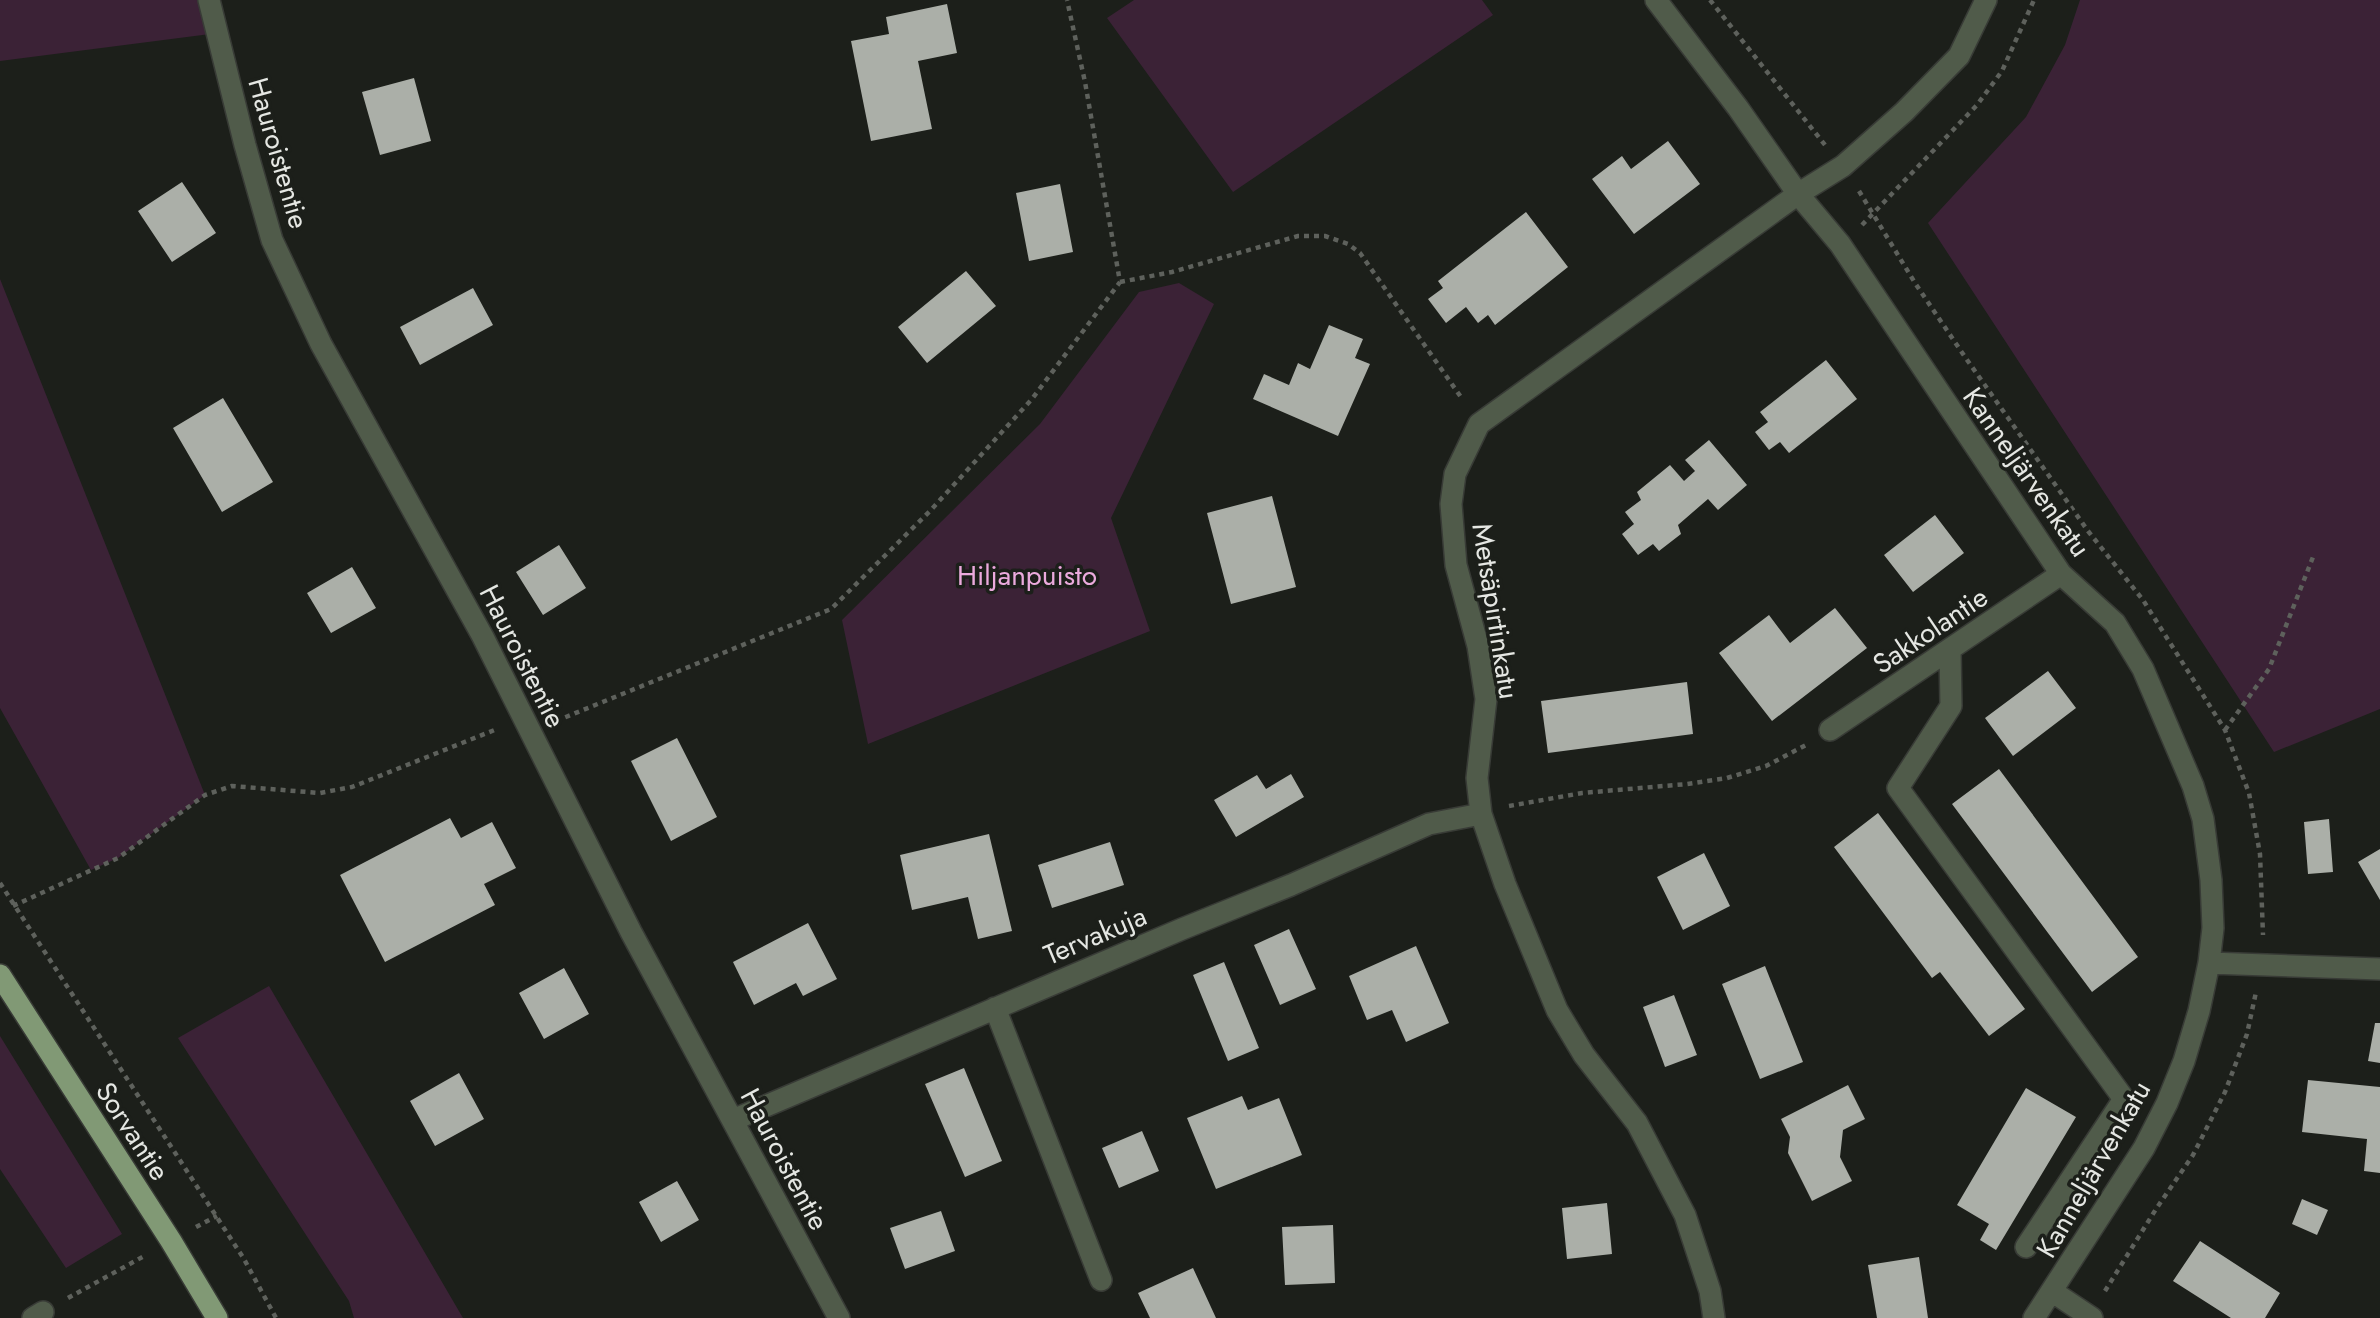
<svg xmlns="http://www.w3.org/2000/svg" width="2380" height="1318" font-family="Jost,sans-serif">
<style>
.green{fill:#3b2236}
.building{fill:#abafa8}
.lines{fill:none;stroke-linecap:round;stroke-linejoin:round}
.minor-casing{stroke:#383b36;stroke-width:24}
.major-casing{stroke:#383b36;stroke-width:24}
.path{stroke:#5e615c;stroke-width:4.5;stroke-dasharray:5 5;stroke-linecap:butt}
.minor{stroke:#505b4a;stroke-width:21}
.major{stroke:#819975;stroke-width:21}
.labels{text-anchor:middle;stroke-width:7;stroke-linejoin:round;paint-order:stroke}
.street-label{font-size:28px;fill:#e5e7e3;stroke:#1c1f1a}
.park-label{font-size:28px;fill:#ebaadd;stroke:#1c1f1a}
</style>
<rect width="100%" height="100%" fill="#1c1f1a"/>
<path class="green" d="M 0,0 L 209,0 L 218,33 L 0,61 Z
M 1134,0 L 1482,0 L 1493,15 L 1233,192 L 1107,18 Z
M 2080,0 L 2380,0 L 2380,709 L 2274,752 L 1928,223 L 2026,117 L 2065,45 Z
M 0,279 L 205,795 L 118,858 L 91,870 L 0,708 Z
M 1179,283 L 1214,304 L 1111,518 L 1150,631 L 868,744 L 842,620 L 1040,424 L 1139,292 Z
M 269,986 L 463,1318 L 354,1318 L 349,1301 L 178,1038 Z
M 0,1036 L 122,1234 L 66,1268 L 0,1169 Z"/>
<path class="building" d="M 947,4 L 957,53 L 918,61 L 932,129 L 871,141 L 851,41 L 889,34 L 886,17 Z
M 414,78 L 431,141 L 380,155 L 362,92 Z
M 1668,141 L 1700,184 L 1634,234 L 1592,179 L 1622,156 L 1631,169 Z
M 182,182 L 216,233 L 172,262 L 138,211 Z
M 1060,184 L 1073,252 L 1029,261 L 1016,193 Z
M 1526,212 L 1568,267 L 1495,325 L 1488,315 L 1478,323 L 1466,307 L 1446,323 L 1428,299 L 1443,288 L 1438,281 Z
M 966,271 L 996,306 L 927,363 L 898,327 Z
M 473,288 L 493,325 L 420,365 L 400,327 Z
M 1329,325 L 1363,339 L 1355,358 L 1370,364 L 1338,436 L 1253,399 L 1264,374 L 1289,385 L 1298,363 L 1310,369 Z
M 1826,360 L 1857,399 L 1789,453 L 1780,442 L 1769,450 L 1755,432 L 1768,422 L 1760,412 Z
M 223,398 L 273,482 L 222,512 L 173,428 Z
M 1709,440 L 1747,485 L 1718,510 L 1708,499 L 1678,525 L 1681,534 L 1659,551 L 1653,544 L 1638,555 L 1622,534 L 1634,524 L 1625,512 L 1641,500 L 1637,492 L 1670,465 L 1684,481 L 1695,471 L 1685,460 Z
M 1272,496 L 1296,587 L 1231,604 L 1207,513 Z
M 1935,515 L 1964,553 L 1913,592 L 1884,555 Z
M 559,545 L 586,588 L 543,615 L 516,572 Z
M 352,567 L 376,608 L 331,633 L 307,593 Z
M 1835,608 L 1867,648 L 1772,721 L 1719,653 L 1769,615 L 1790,643 Z
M 2048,671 L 2076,708 L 2013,756 L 1985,718 Z
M 1687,682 L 1693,734 L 1548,753 L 1541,701 Z
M 677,738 L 717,817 L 671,841 L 631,761 Z
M 1999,769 L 2138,957 L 2092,992 L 1952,804 Z
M 1291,774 L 1304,797 L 1236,837 L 1214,800 L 1257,775 L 1266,789 Z
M 1878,813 L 2025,1009 L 1989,1036 L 1940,972 L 1932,978 L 1834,847 Z
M 450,818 L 461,838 L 492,822 L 516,868 L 484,884 L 495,905 L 385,962 L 340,875 Z
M 2329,819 L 2333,872 L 2308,874 L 2304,822 Z
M 989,834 L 1012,931 L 978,939 L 968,897 L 912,910 L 900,855 Z
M 1110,842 L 1124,885 L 1052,908 L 1038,865 Z
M 2380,849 L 2380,900 L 2358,862 Z
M 1704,853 L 1730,906 L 1683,930 L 1657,877 Z
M 808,923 L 837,979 L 803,996 L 796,983 L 754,1005 L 733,962 Z
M 1289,929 L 1316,989 L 1280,1005 L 1254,945 Z
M 1416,946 L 1449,1023 L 1406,1042 L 1392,1010 L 1367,1020 L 1349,976 Z
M 1224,962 L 1259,1048 L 1228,1061 L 1193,975 Z
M 1765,966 L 1803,1062 L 1760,1079 L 1722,984 Z
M 564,968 L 589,1014 L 544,1039 L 519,993 Z
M 1674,995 L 1697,1055 L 1665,1067 L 1643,1007 Z
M 2375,1023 L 2380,1023 L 2380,1063 L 2368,1061 Z
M 964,1068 L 1002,1161 L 965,1177 L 925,1084 Z
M 459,1073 L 484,1119 L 435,1146 L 410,1101 Z
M 2308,1080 L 2380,1087 L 2380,1173 L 2364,1171 L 2367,1139 L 2302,1132 Z
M 1848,1085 L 1865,1119 L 1843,1130 L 1840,1157 L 1852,1181 L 1812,1201 L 1788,1153 L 1790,1137 L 1781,1119 Z
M 2026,1088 L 2076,1117 L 1996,1250 L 1980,1240 L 1989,1224 L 1957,1205 Z
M 1242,1096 L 1248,1110 L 1279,1098 L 1302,1155 L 1216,1189 L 1187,1118 Z
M 1142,1131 L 1159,1171 L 1119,1188 L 1102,1148 Z
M 677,1181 L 699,1220 L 661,1242 L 639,1202 Z
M 2302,1199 L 2328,1210 L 2317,1235 L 2292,1224 Z
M 1607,1203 L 1612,1254 L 1567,1259 L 1562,1208 Z
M 941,1211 L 955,1251 L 905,1269 L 890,1228 Z
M 1333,1225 L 1335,1283 L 1285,1285 L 1282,1227 Z
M 2200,1241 L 2280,1293 L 2265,1318 L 2231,1318 L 2173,1281 Z
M 1919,1257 L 1928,1318 L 1877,1318 L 1868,1265 Z
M 1193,1268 L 1216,1318 L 1150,1318 L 1138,1293 Z"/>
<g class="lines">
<g class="minor-casing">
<path id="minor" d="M 209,0 L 245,145 L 272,240 L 321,344 L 483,637 L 631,932 L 839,1318
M 1656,0 L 1738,108 L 1798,194 L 1840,244 L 2061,574 L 2115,623 L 2143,669 L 2193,786 L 2203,819 L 2211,880 L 2213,928 L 2209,963 L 2199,1011 L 2184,1061 L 2167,1103 L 2144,1148 L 2034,1318
M 1950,650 L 1951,706 L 1898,788 L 2124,1099 L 2026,1247
M 1830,730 L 2061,574
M 2209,963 L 2380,969
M 995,1008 L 1101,1280
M 733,1120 L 1182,929 L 1291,885 L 1429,824 L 1481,814
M 2053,1292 L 2092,1318
M 33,1318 L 43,1312
M 1714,1318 L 1710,1291 L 1685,1215 L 1637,1123 L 1584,1055 L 1557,1010 L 1505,884 L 1481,814 L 1477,778 L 1486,699 L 1478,646 L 1456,565 L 1451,504 L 1455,474 L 1479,424 L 1798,194 L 1843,166 L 1904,112 L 1959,56 L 1986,0"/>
</g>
<g class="major-casing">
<path id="major" d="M 0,975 L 171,1241 L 217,1318"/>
</g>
<path class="path" d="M 1710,0 L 1825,145
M 1859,191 L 1915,283 L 1965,357 L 2088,531 L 2143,600 L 2225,730 L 2249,793 L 2260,854 L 2263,935
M 1862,225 L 1977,105 L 2002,71 L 2034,0
M 1120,282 L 1172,272 L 1298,236 L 1325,236 L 1348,244 L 1360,253 L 1463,400
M 556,721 L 831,609 L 930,511 L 1032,399 L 1120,282 L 1085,82 L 1067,0
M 2225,730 L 2269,669 L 2313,557
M 1509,806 L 1582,793 L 1687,784 L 1727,778 L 1766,766 L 1806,745
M 0,883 L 244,1259 L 276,1318
M 13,906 L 118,858 L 205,795 L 232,786 L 320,793 L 352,787 L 497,729
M 196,1227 L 217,1216
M 2105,1291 L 2156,1209 L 2193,1155 L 2225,1092 L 2247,1034 L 2256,992
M 68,1298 L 146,1255"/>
<use href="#minor" class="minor"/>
<use href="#major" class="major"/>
</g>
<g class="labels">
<g class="street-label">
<text transform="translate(279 153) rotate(74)" y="10">Hauroistentie</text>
<text transform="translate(2027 472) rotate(55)" y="10">Kanneljärvenkatu</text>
<text transform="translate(1496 611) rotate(81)" y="10">Metsäpirtinkatu</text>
<text transform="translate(1930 630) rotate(-34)" y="10">Sakkolantie</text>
<text transform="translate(523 656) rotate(63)" y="10">Hauroistentie</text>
<text transform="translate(1095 935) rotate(-23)" y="10">Tervakuja</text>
<text transform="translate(133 1131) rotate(57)" y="10">Sorvantie</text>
<text transform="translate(785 1159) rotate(62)" y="10">Hauroistentie</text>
<text transform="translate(2093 1169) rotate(-60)" y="10">Kanneljärvenkatu</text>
</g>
<g class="park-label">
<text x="1027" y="585">Hiljanpuisto</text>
</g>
</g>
</svg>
